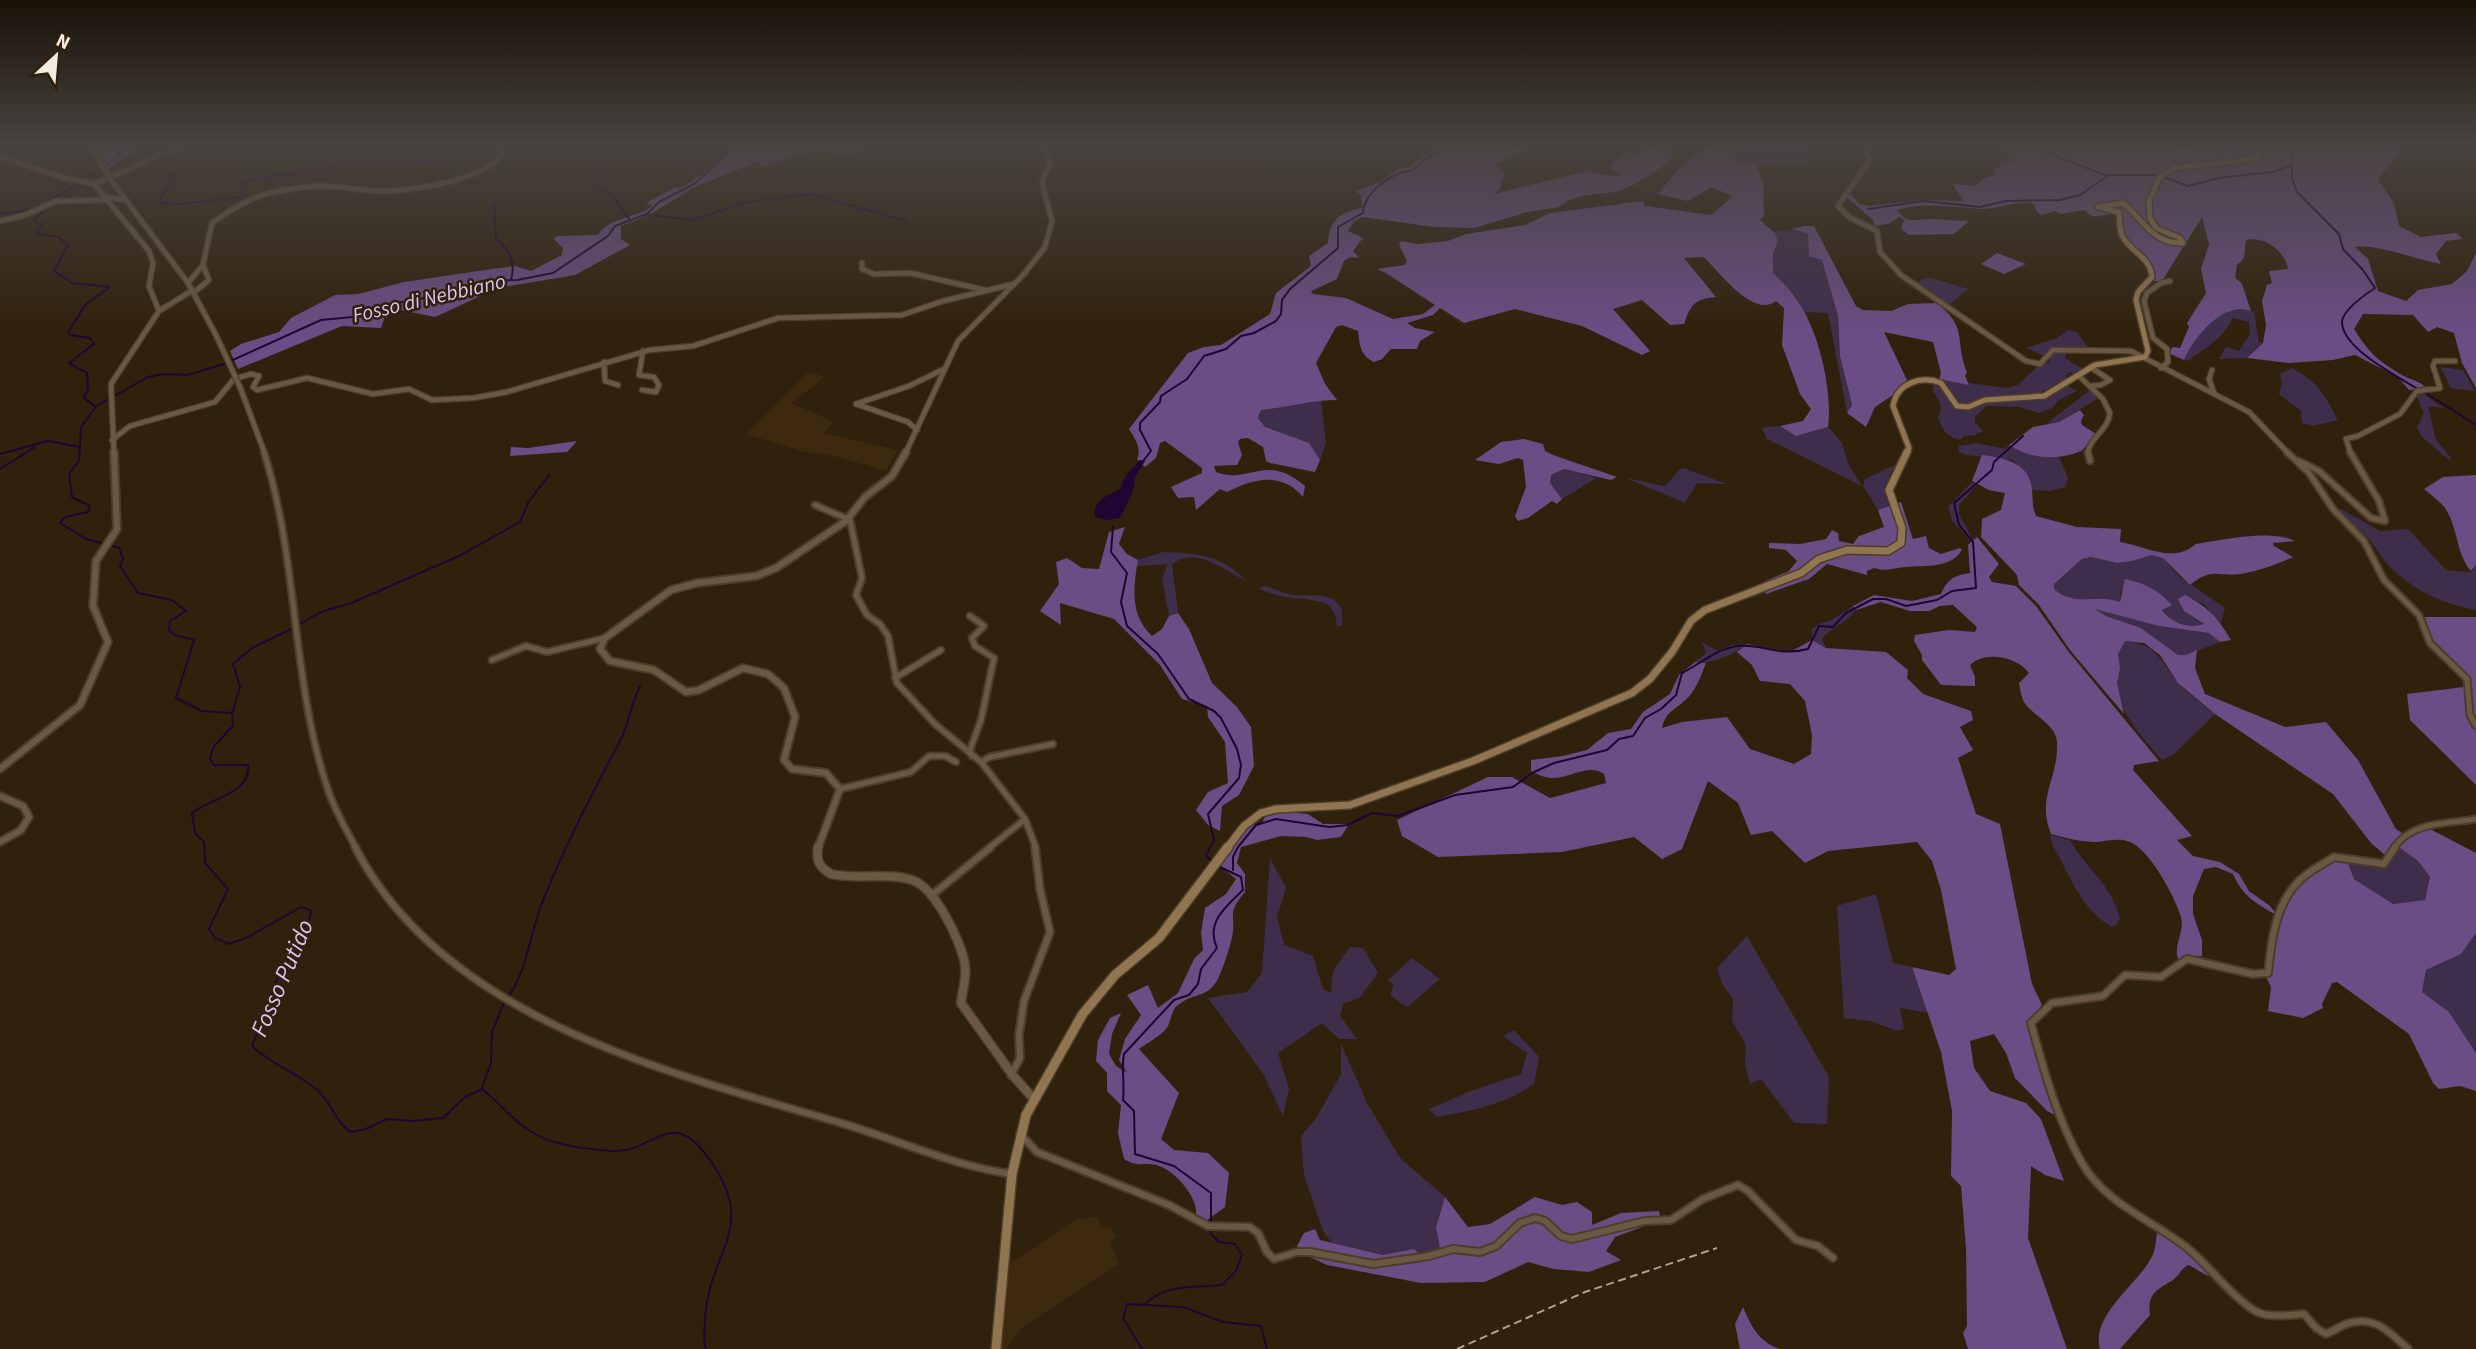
<svg xmlns="http://www.w3.org/2000/svg" width="2476" height="1349" font-family="'Source Sans 3',sans-serif">
<style>
.built{fill:#3d290d}
.green{fill:#3e2e4c}
.forest{fill:#6a4d84}
.water{fill:#210334}
.lines{fill:none;stroke-linecap:round;stroke-linejoin:round}
.stream{stroke:#210334;stroke-width:2}
.minor-far2-casing{stroke:#4c3d2a;stroke-width:7}
.minor-far1-casing{stroke:#4c3d2a;stroke-width:9}
.minor-casing{stroke:#4c3d2a;stroke-width:10}
.tertiary-far2-casing{stroke:#4c3d2a;stroke-width:7}
.tertiary-far1-casing{stroke:#4c3d2a;stroke-width:10}
.tertiary-casing{stroke:#4c3d2a;stroke-width:11}
.secondary-far2-casing{stroke:#4c3d2a;stroke-width:8}
.secondary-far1-casing{stroke:#4c3d2a;stroke-width:10}
.secondary-casing{stroke:#4c3d2a;stroke-width:12}
.minor-far2{stroke:#6a5842;stroke-width:4.5}
.minor-far1{stroke:#6a5842;stroke-width:5}
.minor{stroke:#6a5842;stroke-width:6}
.tertiary-far2{stroke:#6a5842;stroke-width:4.5}
.tertiary-far1{stroke:#6a5842;stroke-width:6}
.tertiary{stroke:#6a5842;stroke-width:8}
.secondary-far2{stroke:#917551;stroke-width:5}
.secondary-far1{stroke:#917551;stroke-width:7}
.secondary{stroke:#917551;stroke-width:9}
.rail{stroke:#ada191;stroke-width:2;stroke-dasharray:8 4.5;stroke-linecap:butt}
.minor-bridge-casing{stroke:#4c3d2a;stroke-width:7;stroke-linecap:butt}
.minor-bridge{stroke:#6a5842;stroke-width:4.5}
.labels{text-anchor:middle;stroke-width:5;stroke-linejoin:round;paint-order:stroke}
.far-water-label{font-size:21px;font-style:italic;fill:#dbc2f4;stroke:#30210c}
.water-label{font-size:24px;font-style:italic;fill:#dbc2f4;stroke:#30210c}
</style>
<rect width="100%" height="100%" fill="#30210c"/>
<path class="built" d="M 809,372 L 825,377 L 792,403 L 834,422 L 823,433 L 898,450 L 886,471 L 838,457 L 800,451 L 746,434 Z
M 1096,1216 L 1102,1229 L 1110,1226 L 1116,1237 L 1110,1242 L 1119,1264 L 1023,1327 L 1005,1349 L 1002,1349 L 1008,1265 L 1075,1220 Z"/>
<path class="green" d="M 1743,143 L 1809,143 L 1810,166 L 1737,165 L 1736,145 Z
M 1793,229 L 1808,234 L 1822,259 L 1838,316 L 1840,356 L 1852,406 L 1847,413 L 1828,313 L 1804,312 L 1796,297 L 1773,273 L 1773,254 L 1778,241 L 1774,232 Z
M 1931,278 L 1968,289 L 1949,305 L 1918,284 L 1922,279 Z
M 2240,307 L 2254,312 L 2259,342 L 2263,343 L 2247,358 L 2219,359 L 2226,347 L 2239,351 L 2250,334 L 2249,322 L 2233,318 C 2223,339 2205,348 2188,361 L 2184,360 C 2194,337 2215,313 2240,307 Z
M 2068,330 L 2077,332 L 2088,348 L 2050,349 L 2044,356 L 2026,348 L 2057,338 Z
M 2067,351 L 2065,358 L 2083,369 L 2075,375 L 2070,372 L 2065,376 L 2070,379 L 2037,394 L 1980,398 L 1966,405 C 1955,402 1949,387 1939,379 L 2007,388 L 2018,385 L 2038,366 L 2049,362 L 2053,352 Z
M 2440,367 L 2463,370 L 2475,391 L 2451,388 Z
M 2292,368 C 2317,381 2326,396 2338,420 L 2312,426 L 2302,423 L 2301,411 L 2279,394 L 2282,383 L 2280,374 Z
M 1939,384 L 1951,403 L 1957,408 L 1968,410 L 1987,401 L 2036,399 L 2049,395 L 2066,385 L 2077,391 L 2059,400 L 2052,408 L 2039,413 L 2020,407 L 1987,406 L 1975,416 L 1975,422 L 1983,431 L 1975,435 L 1965,436 L 1960,440 C 1947,437 1942,430 1938,417 C 1944,406 1940,401 1933,392 L 1934,385 Z
M 2090,390 L 2100,397 L 2059,422 L 2046,424 Z
M 2422,393 L 2443,408 L 2428,406 L 2436,440 L 2451,458 L 2449,460 L 2422,437 L 2417,427 L 2424,413 L 2416,394 Z
M 1321,400 L 1326,443 L 1320,460 L 1308,443 L 1265,427 L 1258,418 L 1261,410 C 1282,408 1301,404 1321,400 Z
M 1780,426 L 1796,436 L 1828,427 L 1842,443 L 1849,466 L 1863,487 L 1865,479 L 1897,464 L 1889,475 L 1888,507 L 1878,510 L 1864,487 L 1767,439 L 1762,428 Z
M 1977,443 L 2005,449 L 2009,445 C 2025,456 2041,456 2059,457 L 2068,478 L 2065,487 L 2050,491 L 2032,490 L 2028,477 L 2013,460 L 1966,455 L 1958,451 L 1959,446 Z
M 1683,468 L 1727,484 L 1697,483 L 1685,503 L 1626,478 L 1664,486 C 1673,481 1674,472 1683,468 Z
M 1564,469 L 1597,478 L 1562,499 L 1549,483 L 1551,475 Z
M 1972,482 L 1976,486 L 1959,505 L 1959,514 L 1973,540 L 1971,541 L 1953,522 L 1948,507 Z
M 2339,508 L 2380,531 L 2408,529 L 2446,570 L 2471,572 L 2476,566 L 2476,610 C 2442,604 2413,590 2389,566 C 2380,556 2375,544 2365,535 C 2356,527 2343,520 2339,508 Z
M 1163,552 C 1195,553 1223,555 1245,580 C 1225,571 1194,544 1172,565 L 1178,613 L 1169,616 L 1162,578 L 1168,564 L 1137,566 L 1138,560 Z
M 2152,555 L 2164,559 L 2180,577 L 2225,608 L 2221,623 L 2214,618 L 2205,605 L 2185,595 L 2184,611 L 2204,625 C 2188,628 2172,623 2162,610 L 2171,605 L 2121,589 L 2120,603 C 2098,594 2074,607 2054,590 L 2054,584 L 2082,559 L 2091,557 L 2117,563 L 2132,561 Z
M 1265,586 C 1274,588 1282,593 1292,595 C 1309,597 1333,590 1342,610 L 1342,625 L 1337,626 L 1335,614 L 1329,605 C 1306,595 1281,602 1259,588 Z
M 1853,606 L 1856,610 C 1847,623 1831,627 1822,639 L 1826,648 L 1812,640 L 1812,629 L 1821,623 L 1832,620 Z
M 2093,607 L 2159,626 L 2209,633 L 2220,642 L 2186,655 L 2178,655 L 2141,628 L 2106,616 Z
M 2125,641 C 2159,645 2158,659 2178,682 C 2188,694 2203,704 2215,714 L 2173,755 L 2162,760 C 2143,737 2121,717 2117,686 C 2116,675 2120,668 2117,654 Z
M 1702,642 L 1717,651 L 1731,645 L 1747,644 C 1733,655 1714,664 1695,662 L 1706,653 Z
M 2050,835 L 2070,840 C 2087,870 2111,884 2120,918 L 2117,924 L 2112,927 C 2081,910 2069,873 2052,844 Z
M 2397,846 L 2418,861 L 2430,877 L 2426,900 L 2393,904 L 2354,879 L 2346,858 L 2383,865 L 2390,863 Z
M 1270,858 L 1286,888 L 1277,917 L 1284,945 L 1313,956 L 1323,989 L 1331,993 L 1333,971 L 1350,947 L 1363,948 L 1378,973 L 1360,997 L 1343,1004 L 1340,1016 L 1357,1039 L 1339,1039 L 1322,1023 L 1278,1053 L 1289,1089 L 1283,1116 L 1264,1075 L 1208,998 L 1247,992 L 1262,973 Z
M 1876,894 L 1893,963 L 1912,967 L 1929,1013 L 1900,1008 L 1904,1029 L 1898,1031 L 1870,1021 L 1844,1018 L 1837,906 Z
M 2476,933 L 2476,1053 L 2449,1012 L 2422,992 L 2426,970 L 2461,954 Z
M 1747,936 L 1829,1077 L 1827,1124 L 1794,1123 L 1761,1079 L 1750,1084 L 1745,1064 L 1746,1045 L 1732,1021 L 1733,1000 L 1722,983 L 1717,968 Z
M 1412,958 L 1440,979 L 1407,1007 L 1390,995 L 1394,984 L 1388,980 Z
M 1514,1030 L 1539,1057 L 1534,1084 C 1504,1105 1471,1111 1436,1117 L 1429,1109 L 1471,1091 L 1521,1074 L 1527,1053 L 1503,1036 Z
M 1341,1044 L 1367,1103 L 1400,1158 L 1445,1197 L 1436,1227 L 1441,1254 L 1424,1258 L 1414,1249 L 1384,1255 L 1332,1243 L 1323,1231 L 1304,1175 L 1301,1136 L 1317,1117 L 1341,1074 Z"/>
<path class="forest" d="M 94,143 L 146,143 L 108,169 Z
M 736,143 L 857,143 L 871,149 L 839,157 L 818,148 L 764,167 L 758,161 L 693,188 L 649,215 L 621,226 L 621,239 L 630,245 L 575,275 L 498,288 L 435,317 L 401,310 L 385,316 L 381,328 L 342,326 L 238,369 L 230,351 L 241,344 L 279,332 L 291,318 L 335,295 L 358,294 L 404,282 L 492,269 L 515,266 L 531,271 L 562,255 L 563,248 L 554,239 L 557,236 L 598,235 C 609,217 634,219 653,206 L 646,203 L 673,188 L 683,187 L 716,164 Z
M 1434,143 L 1500,143 L 1504,148 L 1532,147 L 1496,164 L 1505,176 L 1501,180 L 1501,187 L 1494,194 L 1587,171 L 1617,177 L 1621,175 L 1611,168 L 1613,162 L 1629,151 L 1638,155 L 1644,149 L 1662,145 L 1674,155 C 1665,167 1633,187 1618,191 C 1602,195 1571,193 1560,207 L 1527,212 L 1475,228 L 1435,227 L 1362,217 L 1354,221 L 1348,231 L 1363,238 L 1353,251 L 1359,258 L 1350,257 L 1344,261 L 1337,279 L 1311,291 L 1313,294 L 1346,298 L 1393,319 L 1423,314 L 1435,305 L 1386,273 L 1377,269 L 1405,265 L 1407,261 L 1399,245 L 1401,241 L 1417,244 L 1448,241 L 1466,234 L 1525,225 L 1550,213 L 1643,201 L 1645,206 L 1711,215 L 1733,196 L 1711,187 L 1688,201 L 1658,194 C 1685,161 1698,143 1743,143 L 1736,145 L 1735,161 L 1738,165 L 1756,163 L 1763,183 L 1764,215 L 1760,220 L 1774,232 L 1778,241 L 1773,254 L 1773,273 C 1780,280 1789,288 1795,297 C 1818,327 1833,390 1828,427 L 1796,436 L 1780,426 L 1803,421 L 1811,409 L 1800,394 L 1782,345 L 1784,308 L 1776,301 C 1754,319 1719,272 1704,257 L 1684,258 L 1716,297 C 1695,299 1691,304 1684,324 L 1670,325 L 1642,300 L 1613,309 L 1650,351 L 1642,355 L 1582,326 L 1515,309 L 1464,323 L 1440,308 L 1433,315 L 1407,323 L 1415,328 L 1435,332 L 1420,341 L 1417,349 L 1391,349 L 1382,359 L 1374,362 C 1360,355 1360,346 1358,331 L 1342,325 L 1336,327 L 1316,363 L 1325,384 L 1337,400 C 1310,400 1287,408 1261,410 L 1258,418 L 1265,427 L 1309,443 L 1320,460 L 1315,472 L 1270,463 L 1266,461 L 1263,447 L 1248,438 L 1240,439 L 1238,442 L 1242,455 L 1237,465 L 1214,466 L 1216,472 C 1250,485 1265,452 1305,486 L 1303,497 C 1282,471 1253,479 1227,492 L 1220,489 L 1196,510 L 1194,497 L 1178,498 L 1171,487 L 1202,473 L 1202,468 L 1165,441 L 1160,443 L 1156,458 L 1145,467 L 1137,459 C 1142,448 1135,439 1129,429 L 1188,353 L 1204,347 L 1221,345 L 1270,314 L 1276,293 L 1311,266 L 1309,256 L 1328,243 C 1330,220 1339,212 1362,208 L 1361,195 L 1356,191 L 1380,182 L 1398,169 L 1409,168 L 1423,155 L 1432,152 Z
M 1999,143 L 2161,143 L 2173,149 L 2209,148 L 2212,143 L 2394,143 L 2400,150 C 2395,163 2385,167 2378,179 L 2394,203 L 2399,226 L 2421,237 L 2456,233 L 2463,239 L 2446,241 L 2436,254 L 2441,264 C 2418,260 2375,243 2355,247 L 2368,259 L 2378,291 L 2406,301 L 2418,290 L 2452,284 L 2467,271 L 2476,253 L 2476,388 L 2462,363 L 2454,333 L 2437,327 L 2428,332 L 2413,315 L 2363,314 L 2354,329 C 2370,354 2377,360 2402,375 C 2410,380 2421,381 2426,388 L 2409,390 L 2398,377 L 2355,355 L 2333,360 L 2289,363 L 2247,358 L 2263,343 L 2266,325 L 2262,301 L 2267,285 L 2272,283 L 2269,271 L 2288,269 C 2285,251 2265,236 2246,240 L 2244,258 L 2237,265 L 2235,277 L 2242,284 L 2251,311 C 2223,301 2194,337 2184,360 L 2168,353 L 2173,347 L 2180,348 L 2189,327 L 2187,323 L 2206,293 L 2201,269 L 2209,244 L 2202,217 L 2162,281 L 2154,281 C 2156,251 2132,255 2125,234 C 2123,229 2123,222 2123,217 L 2113,213 C 2103,214 2094,222 2085,210 L 2060,214 L 2055,211 L 2042,215 L 2037,212 L 2034,204 C 2015,200 1998,210 1979,209 C 1953,207 1922,202 1897,210 C 1907,225 1918,219 1933,219 C 1945,219 1957,221 1969,221 L 1954,234 L 1909,235 L 1901,228 L 1904,220 L 1900,217 L 1888,224 L 1875,226 L 1873,220 L 1845,196 L 1848,191 L 1859,204 L 1869,206 L 1922,200 L 1964,201 L 1952,184 L 1975,186 L 1983,179 L 1995,175 L 1992,172 L 2002,164 L 2012,161 Z
M 1803,226 L 1814,226 L 1856,306 L 1863,310 L 1891,311 L 1908,304 L 1937,303 C 1969,329 1954,339 1967,372 L 1965,376 L 1969,385 L 1939,379 L 1941,373 L 1933,342 L 1884,332 L 1907,380 L 1893,395 L 1875,407 L 1866,427 L 1847,413 L 1852,405 L 1840,356 L 1838,316 L 1822,260 L 1809,256 L 1808,234 L 1793,229 Z
M 1997,253 L 2026,264 L 2004,274 L 1981,264 Z
M 2080,410 L 2084,415 L 2081,421 L 2082,425 L 2096,434 C 2091,439 2086,448 2081,451 C 2058,461 2030,459 2009,445 L 2033,427 L 2059,422 Z
M 1524,439 L 1543,444 L 1545,451 L 1553,455 L 1617,477 L 1611,480 L 1564,469 L 1551,475 L 1550,483 L 1562,499 L 1557,504 L 1552,501 L 1528,518 L 1518,521 L 1515,516 L 1526,487 L 1523,460 L 1518,458 L 1499,464 L 1475,460 L 1501,442 Z
M 577,441 L 567,452 L 510,456 L 511,447 L 528,448 Z
M 1982,455 C 2004,458 2029,462 2032,489 C 2033,500 2032,506 2036,516 L 2077,527 L 2121,529 L 2120,542 C 2145,546 2173,564 2196,544 C 2223,540 2270,529 2295,541 L 2273,543 L 2274,546 L 2293,557 C 2278,564 2262,570 2246,573 C 2219,579 2215,565 2190,585 L 2164,559 L 2152,555 L 2132,561 L 2117,563 L 2091,557 L 2082,559 L 2054,584 L 2054,589 C 2074,607 2097,594 2120,602 L 2125,579 C 2145,583 2158,590 2172,605 L 2162,610 C 2171,623 2189,629 2204,624 L 2184,611 L 2178,599 L 2185,595 C 2207,606 2219,619 2231,640 L 2220,642 L 2209,633 L 2159,626 L 2095,609 L 2106,616 L 2141,628 L 2178,655 L 2186,655 L 2197,650 L 2195,668 L 2205,694 L 2285,727 L 2326,722 L 2358,760 L 2396,829 L 2402,833 L 2386,856 L 2371,843 L 2333,794 L 2215,714 L 2178,683 L 2160,655 L 2144,643 L 2125,641 L 2118,654 L 2120,668 L 2117,683 L 2124,714 L 2070,650 L 2039,605 L 2019,585 L 2017,575 L 1981,537 L 1982,519 L 2001,510 L 2005,493 L 1989,490 L 1972,481 Z
M 2476,475 L 2476,565 L 2471,571 C 2457,555 2458,532 2448,513 C 2444,504 2432,496 2424,489 L 2443,477 Z
M 1901,502 L 1913,539 L 1926,536 L 1929,548 L 1941,554 L 1960,548 L 1962,550 C 1950,569 1925,565 1906,567 C 1893,568 1887,572 1874,568 L 1867,571 L 1867,575 L 1827,564 L 1809,579 L 1766,594 L 1761,583 L 1789,571 L 1797,561 L 1786,550 L 1769,548 L 1769,543 L 1800,544 L 1826,539 L 1832,530 L 1838,533 L 1839,541 L 1853,544 L 1859,536 L 1884,527 L 1878,510 Z
M 1125,527 L 1119,544 L 1127,554 L 1138,560 C 1133,589 1130,615 1152,636 L 1162,629 L 1169,616 L 1178,613 L 1189,629 L 1212,683 L 1237,707 L 1251,727 L 1254,766 L 1239,795 L 1222,806 L 1220,831 L 1208,825 L 1196,810 L 1208,792 L 1228,783 L 1225,742 L 1208,717 L 1207,706 L 1182,699 L 1160,665 L 1114,619 L 1060,603 L 1061,625 L 1040,611 L 1059,584 L 1056,562 L 1067,558 L 1082,568 L 1099,569 L 1109,532 Z
M 1977,537 L 1999,564 L 1989,577 L 1992,582 L 2016,586 L 2036,606 L 2068,651 L 2159,761 L 2134,765 L 2133,770 L 2192,836 L 2177,840 L 2193,856 L 2220,862 L 2239,874 L 2249,891 L 2270,906 L 2278,916 C 2257,904 2243,897 2233,874 L 2216,867 L 2204,869 L 2193,896 L 2193,914 L 2202,940 L 2202,956 L 2186,956 L 2178,959 C 2173,946 2185,931 2181,917 C 2175,897 2150,850 2130,842 C 2119,837 2105,842 2093,842 C 2078,841 2065,838 2051,834 C 2036,797 2059,778 2057,742 C 2056,723 2030,715 2023,700 C 2021,695 2020,688 2019,683 L 2029,673 C 2016,656 1985,651 1970,665 L 1975,677 L 1975,686 L 1941,685 L 1922,660 L 1922,655 L 1914,641 L 1915,635 L 1949,630 L 1975,632 L 1977,627 L 1953,605 L 1940,606 L 1929,611 L 1910,611 L 1881,602 L 1856,610 L 1853,606 L 1874,595 L 1912,601 L 1941,594 C 1947,580 1954,575 1970,573 L 1968,545 Z
M 2425,617 L 2476,617 L 2476,785 L 2410,720 L 2407,694 L 2472,686 L 2463,671 L 2432,643 Z
M 1812,640 L 1826,648 L 1886,652 L 1908,670 L 1907,678 L 1923,694 L 1971,711 L 1973,720 L 1960,727 L 1973,750 L 1958,758 L 1976,814 L 2000,824 L 2032,984 L 2042,1005 L 2031,1018 L 2029,1028 L 2049,1095 L 2059,1117 L 2047,1111 L 2015,1078 L 2006,1053 L 1994,1034 L 1970,1041 L 1974,1068 L 1990,1091 L 2026,1103 L 2041,1119 L 2064,1181 L 2045,1175 L 2031,1166 L 2028,1238 L 2067,1349 L 1968,1349 L 1963,1333 L 1967,1326 L 1966,1248 L 1961,1186 L 1951,1176 L 1952,1111 L 1941,1052 L 1912,967 L 1949,975 L 1956,969 L 1941,890 L 1932,861 L 1917,842 L 1828,851 L 1805,863 L 1772,831 L 1751,835 L 1738,803 L 1708,781 L 1682,849 L 1662,859 L 1634,837 L 1562,852 L 1438,857 L 1402,836 L 1397,820 L 1488,777 L 1512,777 L 1550,798 L 1606,783 L 1604,774 C 1590,763 1570,778 1553,778 C 1545,778 1538,775 1531,771 L 1531,760 L 1563,756 L 1587,750 L 1608,733 L 1631,729 L 1643,712 L 1670,694 L 1679,675 L 1695,662 L 1706,663 C 1702,673 1698,685 1691,694 C 1679,709 1666,709 1662,728 L 1682,722 L 1727,717 L 1750,749 L 1794,764 L 1811,754 L 1812,735 L 1805,701 L 1790,684 L 1760,681 L 1752,665 L 1737,652 L 1747,644 L 1790,652 Z
M 1285,812 L 1308,814 L 1323,824 L 1349,824 L 1341,837 L 1317,840 L 1306,837 L 1281,836 L 1241,847 L 1237,863 L 1245,874 L 1245,892 C 1225,916 1237,913 1232,937 C 1230,947 1226,959 1222,969 C 1211,1001 1197,990 1178,1005 C 1170,1011 1172,1022 1166,1029 C 1159,1037 1147,1043 1139,1049 L 1179,1093 L 1161,1139 L 1174,1150 L 1208,1153 L 1229,1173 L 1225,1207 L 1206,1221 L 1196,1214 C 1198,1197 1174,1169 1156,1165 C 1142,1162 1139,1168 1124,1159 L 1118,1133 L 1121,1105 L 1107,1091 L 1107,1073 L 1096,1061 L 1098,1040 L 1110,1018 L 1121,1013 L 1112,1034 L 1109,1054 L 1116,1066 L 1127,1073 L 1119,1060 L 1125,1039 L 1141,1015 L 1127,995 L 1148,985 L 1158,1008 L 1178,993 L 1194,959 L 1203,950 L 1201,933 L 1205,908 L 1226,894 L 1236,879 L 1220,866 L 1226,852 L 1247,826 L 1261,824 L 1265,817 Z
M 2428,828 L 2476,853 L 2476,933 L 2461,954 L 2426,970 L 2422,992 L 2449,1012 L 2476,1053 L 2476,1091 L 2460,1086 L 2439,1089 L 2433,1083 L 2409,1034 L 2337,982 L 2332,983 L 2322,1004 L 2323,1008 L 2303,1018 L 2268,1011 L 2271,987 L 2266,977 L 2272,974 L 2276,937 L 2290,891 L 2334,858 L 2346,858 L 2354,879 L 2393,904 L 2425,900 L 2430,877 L 2418,861 L 2397,846 L 2409,835 Z
M 1445,1197 L 1468,1227 L 1490,1224 L 1535,1197 L 1562,1205 L 1577,1202 L 1592,1212 L 1592,1225 L 1621,1213 L 1659,1211 L 1661,1220 L 1615,1237 L 1606,1251 L 1621,1260 L 1589,1272 L 1554,1269 L 1528,1262 L 1485,1282 L 1421,1283 L 1327,1265 L 1308,1256 L 1297,1246 L 1304,1233 L 1315,1229 L 1320,1240 L 1383,1255 L 1414,1249 L 1424,1258 L 1441,1254 L 1436,1227 Z
M 2157,1232 L 2181,1245 L 2218,1278 L 2206,1275 L 2189,1265 C 2180,1269 2180,1275 2173,1280 C 2157,1290 2147,1293 2150,1315 L 2120,1349 L 2100,1349 C 2090,1314 2141,1283 2153,1254 C 2156,1247 2156,1238 2157,1232 Z
M 1743,1307 C 1751,1326 1759,1342 1780,1349 L 1740,1349 L 1735,1324 Z"/>
<path class="water" d="M 1140,460 L 1145,461 L 1135,477 L 1133,491 L 1120,518 L 1106,520 L 1095,517 C 1092,501 1106,496 1119,490 L 1127,474 Z"/>
<g class="lines">
<path class="stream" d="M 115,143 L 120,148 L 118,153
M 191,143 L 159,203 L 180,204 L 240,197 L 245,181 L 342,165 L 446,160
M 2021,143 L 2105,175
M 2297,143 L 2297,148 L 2292,153 L 2292,179 L 2297,192 L 2339,234 L 2343,249 L 2363,270 L 2375,288 C 2366,294 2341,311 2342,323 C 2344,350 2398,376 2419,390
M 663,151 L 703,176
M 119,153 L 140,143
M 591,160 L 597,166 L 598,185 L 615,199 L 629,219
M 2163,177 L 2188,186 L 2218,178 L 2273,172 L 2291,166
M 85,180 L 119,156 L 118,154
M 494,203 L 496,239 C 510,251 516,261 511,280
M 43,204 L 81,183
M 1868,209 L 1923,201 L 1980,207 L 2006,201 L 2060,200 L 2080,195 L 2109,175 L 2158,175
M 44,210 L 34,220 L 41,224 L 36,234 L 59,237 L 68,246 L 54,271 L 72,283 L 110,287 L 86,304 L 68,332 L 70,335 L 90,338 L 94,344 L 69,363 L 87,373 L 88,389 L 84,398 L 96,407 L 81,427 L 79,461 L 69,474 L 72,497 L 90,506 L 88,512 L 65,517 L 60,523 L 86,539 L 105,544
M 0,214 L 30,210
M 649,215 L 692,220 L 748,202 L 811,194 L 906,221
M 2424,392 L 2476,425
M 95,407 L 148,377 L 163,374 L 188,375 L 224,364 L 321,320 L 363,316 L 381,306 L 441,295 L 488,281 L 517,280 L 553,273 L 608,236 L 615,226 L 647,214 L 659,202 L 696,183 L 737,143
M 0,454 L 48,441 L 80,447
M 1143,461 L 1151,451 L 1140,430 L 1140,423 L 1160,402 L 1161,396 L 1187,379 L 1204,356 L 1226,349 L 1241,336 L 1254,333 L 1276,321 L 1281,314 L 1282,300 L 1290,289 L 1338,248 L 1338,227 L 1363,213 C 1363,197 1381,182 1395,175 C 1401,172 1407,172 1412,170 C 1422,165 1421,158 1435,154 L 1442,143
M 0,469 L 35,447
M 1113,527 L 1111,552 L 1127,573 L 1121,602 L 1127,626 L 1158,654 L 1189,699 L 1214,711 L 1221,718 L 1237,749 L 1241,765 L 1239,778 L 1208,814 L 1214,840 L 1206,855 L 1212,862
M 111,545 L 119,548 L 123,559 L 120,566 L 138,593 L 172,600 L 186,611 L 170,621 L 169,630 L 175,635 L 194,640 L 176,698 L 202,711 L 232,713 L 233,726 L 214,746 L 210,758 L 214,765 L 248,765 C 252,793 211,798 192,813 L 195,833 L 204,842 L 205,863 L 228,889 L 209,929 L 215,938 L 229,944 L 246,938 L 301,907 L 311,910 L 310,917 L 279,974 L 252,1046 C 271,1065 296,1072 316,1089 C 331,1101 334,1120 350,1132 L 366,1129 L 387,1119 L 412,1121 L 443,1118 L 465,1097 L 482,1089 C 499,1102 512,1120 530,1131 C 553,1146 587,1149 613,1151 C 652,1153 669,1109 704,1152 C 764,1229 707,1248 705,1322 C 704,1331 703,1340 706,1349
M 298,625 L 323,611 L 349,604 L 459,556 L 520,522 L 529,501 L 550,474
M 233,711 L 240,687 L 233,664 L 252,648 L 293,628
M 1233,870 L 1233,857 L 1238,847 L 1256,825 L 1276,819 L 1329,827 L 1348,825 L 1372,813 L 1398,816 L 1455,795 L 1513,787 L 1532,773 L 1554,763 L 1607,750 L 1619,739 L 1633,736 L 1645,718 L 1661,709 L 1676,695 L 1682,673 C 1700,664 1717,649 1737,646 C 1763,643 1776,657 1808,649 L 1819,626 L 1833,627 L 1846,613 L 1873,599 L 1886,599 L 1906,606 L 1937,600 L 1952,591 L 1976,588 L 1973,542 L 1959,525 L 1954,503 L 1992,470 L 1994,462 L 2023,436
M 509,996 C 527,969 530,935 541,906 C 563,849 592,794 620,741 C 629,724 631,704 640,686
M 482,1088 L 491,1063 L 492,1032 L 505,1000
M 1144,1305 C 1166,1283 1193,1288 1222,1285 L 1236,1271 L 1242,1255 L 1235,1244 L 1219,1242 L 1211,1234 L 1211,1193 L 1174,1166 L 1135,1154 L 1134,1111 L 1123,1100 C 1125,1083 1121,1069 1124,1054 L 1174,1000 L 1189,995 L 1198,984 L 1201,969 L 1217,948 C 1205,923 1226,906 1243,890 L 1241,877 L 1220,867
M 1142,1349 L 1123,1318 L 1127,1304 L 1183,1307 L 1223,1322 L 1261,1326 L 1267,1349"/>
<g class="minor-far2-casing">
<path id="minor-far2" d="M 90,143 L 95,153
M 1863,143 L 1870,160 L 1838,206 L 1849,217 L 1877,231 L 1880,252 L 1901,275 L 2026,361 L 2040,364 L 2053,350 L 2131,351 L 2249,412 L 2289,454
M 0,156 L 61,177 L 94,184
M 114,184 L 188,283 L 216,335
M 106,197 L 126,200
M 0,221 L 25,215 L 56,201 L 109,200
M 862,263 L 862,269 L 874,274 L 910,273 L 985,290
M 188,283 L 203,265 L 212,223 C 231,209 251,197 274,192 C 288,189 304,187 317,186 C 341,185 364,192 388,191 C 414,190 507,178 503,143
M 197,290 L 209,280 L 203,265
M 159,311 L 188,293
M 604,362 L 605,381 L 618,385
M 2090,367 L 2110,380 L 2101,385 L 2090,386
M 2161,368 L 2168,362 L 2167,349 L 2153,338 L 2144,301 L 2147,293 L 2161,283 L 2170,281
M 2212,370 L 2209,379 L 2214,393
M 2078,375 L 2103,399 L 2110,413 C 2108,431 2088,439 2088,454
M 240,387 L 265,454
M 642,390 L 656,392 L 659,385 L 654,377 L 639,375 L 643,351
M 917,430 L 908,422 L 856,404 L 909,386 L 944,369
M 112,440 L 130,426 L 215,402 L 234,379 L 251,374 L 259,376 L 253,387 L 257,390 L 307,378 L 373,394 L 409,389 L 432,400 L 473,398 L 507,392 L 650,350 L 693,346 L 778,318 L 902,315 L 943,301 L 1014,284
M 2351,454 L 2346,439 L 2358,436 L 2400,414 L 2417,391 L 2440,388 L 2433,366 L 2435,361 L 2455,361"/>
</g>
<g class="minor-far1-casing">
<path id="minor-far1" d="M 264,452 C 299,562 291,681 328,790 C 335,811 346,829 356,848
M 2088,452 L 2090,461
M 2287,452 L 2309,473 L 2333,509 L 2364,541 L 2384,580 L 2419,615 L 2430,643 L 2467,679 L 2470,715 L 2476,726
M 2299,461 L 2319,471 L 2371,518 L 2385,521 L 2379,501 L 2350,452
M 815,505 L 850,520 L 862,578 L 856,595 L 867,615 L 880,624 L 888,636 L 897,683 L 935,724 L 981,762 L 1025,819 L 1036,848
M 970,616 L 984,626 L 972,638 L 975,646 L 994,658 L 981,720 L 970,750 L 972,756
M 492,660 L 526,646 L 547,652 L 605,638
M 895,678 L 941,650
M 981,762 L 990,757 L 1053,744
M 840,789 L 911,772 L 929,756 L 945,756 L 956,762
M 989,848 L 1025,819
M 2394,848 C 2411,821 2448,824 2476,819"/>
</g>
<g class="minor-casing">
<path id="minor" d="M 355,847 C 445,1021 672,1073 844,1124 C 901,1141 953,1166 1012,1174
M 2395,847 L 2384,864 L 2334,857 C 2322,865 2306,872 2297,883 C 2275,906 2271,943 2268,973 L 2253,974 L 2187,959 L 2161,977 L 2125,975 L 2103,996 L 2052,1003 L 2031,1023 C 2044,1071 2057,1119 2082,1163 C 2105,1203 2151,1220 2185,1246 C 2209,1265 2227,1292 2252,1309 C 2266,1319 2287,1315 2304,1314 L 2316,1328 L 2326,1334 C 2333,1331 2339,1327 2346,1324 C 2373,1314 2390,1332 2408,1349
M 932,895 L 991,847
M 1011,1075 L 1020,1058 L 1019,1035 L 1024,1001 L 1050,932 L 1040,889 L 1035,847
M 1020,1134 L 1037,1152 L 1169,1205 L 1208,1226 L 1250,1227 L 1258,1233 L 1267,1252 L 1274,1259 L 1297,1252 L 1310,1252 L 1373,1264 L 1429,1256 L 1453,1249 L 1480,1252 L 1496,1246 L 1520,1223 L 1535,1218 L 1545,1221 L 1561,1236 L 1572,1239 L 1645,1221 L 1671,1220 L 1703,1199 L 1738,1185 L 1748,1191 L 1796,1240 L 1818,1246 L 1833,1258"/>
</g>
<g class="tertiary-far2-casing">
<path id="tertiary-far2" d="M 114,454 L 111,384 L 159,311 L 149,286 L 153,263 L 149,251 L 94,184 L 187,143
M 905,454 L 958,341 L 1024,274 L 1045,247 L 1052,221 L 1042,182 L 1050,163 L 1046,149 L 1051,143"/>
</g>
<g class="tertiary-far1-casing">
<path id="tertiary-far1" d="M 0,769 L 80,705 L 108,642 L 93,606 L 96,561 L 117,529 L 114,452
M 0,796 L 23,806 L 29,817 L 21,830 L 0,842
M 818,848 L 840,789 L 826,773 L 792,769 L 784,760 L 795,717 L 784,688 L 768,674 L 743,668 L 699,690 L 686,692 L 654,670 L 610,661 L 600,649 L 605,638 L 671,590 L 697,583 L 756,576 L 776,568 L 846,521 L 865,497 L 892,476 L 906,452"/>
</g>
<g class="tertiary-casing">
<path id="tertiary" d="M 818,847 C 816,861 819,867 831,874 C 857,880 889,872 912,880 C 935,887 962,943 965,965 C 967,978 962,991 961,1003 L 1014,1077 L 1034,1099"/>
</g>
<g class="secondary-far2-casing">
<path id="secondary-far2" d="M 1906,454 L 1909,448 L 1893,406 C 1897,383 1921,375 1941,383 L 1957,406 L 1968,407 L 1985,400 L 2044,396 L 2095,365 L 2145,357 L 2148,351 L 2136,300 L 2138,292 L 2152,277 C 2150,255 2130,253 2122,235 C 2119,229 2120,219 2119,212 L 2098,207 L 2123,203 C 2145,221 2152,244 2183,243 L 2180,238 L 2156,228 L 2150,218 L 2149,201 L 2160,177 L 2173,168 L 2255,159 L 2265,143"/>
</g>
<g class="secondary-far1-casing">
<path id="secondary-far1" d="M 1227,848 L 1244,826 L 1261,813 L 1276,809 L 1350,805 L 1473,761 L 1632,693 L 1650,679 L 1672,652 L 1691,621 L 1705,610 L 1801,573 L 1819,559 L 1847,550 L 1888,551 L 1901,543 L 1902,528 L 1889,490 L 1907,452"/>
</g>
<g class="secondary-casing">
<path id="secondary" d="M 996,1349 L 1012,1174 L 1026,1115 L 1082,1015 L 1115,975 L 1159,938 L 1228,847"/>
</g>
<use href="#minor-far2" class="minor-far2"/>
<use href="#minor-far1" class="minor-far1"/>
<use href="#minor" class="minor"/>
<use href="#tertiary-far2" class="tertiary-far2"/>
<use href="#tertiary-far1" class="tertiary-far1"/>
<use href="#tertiary" class="tertiary"/>
<use href="#secondary-far2" class="secondary-far2"/>
<use href="#secondary-far1" class="secondary-far1"/>
<use href="#secondary" class="secondary"/>
<path class="rail" d="M 1457,1349 L 1585,1292 L 1717,1248"/>
<g class="minor-bridge-casing">
<path id="minor-bridge" d="M 95,153 L 114,184
M 216,335 L 240,387"/>
</g>
<use href="#minor-bridge" class="minor-bridge"/>
</g>
<linearGradient id="sky" x2="0" y2="1"><stop stop-color="#1a1207"/><stop offset="0.43" stop-color="#484340"/><stop offset="1" stop-color="#484340" stop-opacity="0"/></linearGradient>
<rect width="2476" height="332" fill="url(#sky)"/>
<g class="labels">
<g class="far-water-label">
<text transform="translate(429 298) rotate(-13)" y="7">Fosso di Nebbiano</text>
</g>
<g class="water-label">
<text transform="translate(282 978) rotate(-67)" y="8">Fosso Putido</text>
</g>
</g>
<g transform="translate(56 56) rotate(26)" stroke="#30210c" stroke-width="5" paint-order="stroke">
<path d="M0-5L12 26L0 18L-12 26Z" fill="#f6ebdf"/>
<text y="-10" font-size="19" font-weight="bold" text-anchor="middle" fill="#f6ebdf">N</text>
</g>
</svg>
